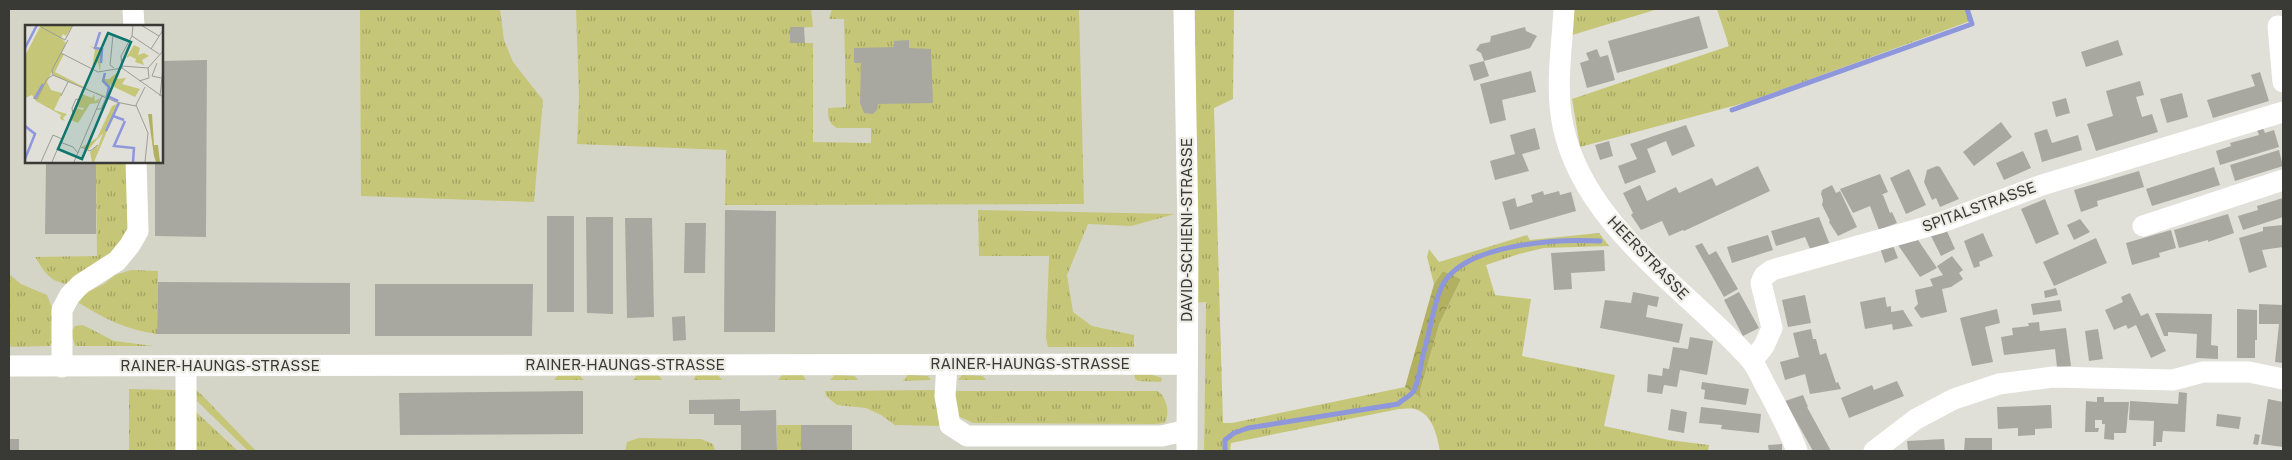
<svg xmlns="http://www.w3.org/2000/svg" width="2292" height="460" font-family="'Public Sans',sans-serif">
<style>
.built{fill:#d5d5c7;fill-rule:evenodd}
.grass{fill:url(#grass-tufts)}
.forest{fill:url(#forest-crowns)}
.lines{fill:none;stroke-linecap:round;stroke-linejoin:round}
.stream{stroke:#8e97dc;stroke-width:5}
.building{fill:#a8a8a1}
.minor{stroke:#fff;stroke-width:21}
.labels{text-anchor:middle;stroke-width:4.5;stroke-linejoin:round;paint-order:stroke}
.street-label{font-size:15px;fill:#393936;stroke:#edede6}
.inset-river{fill:none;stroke:#8e97dc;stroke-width:2.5}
.inset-road{fill:none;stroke:#9d9d98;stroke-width:1}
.view{fill:#0f766e;fill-opacity:0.15;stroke:#0f766e;stroke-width:2.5}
.inset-edge{fill:none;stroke:#393936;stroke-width:2.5}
</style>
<defs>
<pattern id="grass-tufts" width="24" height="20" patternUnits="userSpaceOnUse" patternTransform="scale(1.25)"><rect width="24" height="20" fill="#c6c678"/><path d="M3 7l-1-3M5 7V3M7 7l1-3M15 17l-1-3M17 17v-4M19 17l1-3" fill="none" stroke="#a2a263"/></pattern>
<pattern id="forest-crowns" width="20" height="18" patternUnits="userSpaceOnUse" patternTransform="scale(1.25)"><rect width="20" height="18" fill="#b2b162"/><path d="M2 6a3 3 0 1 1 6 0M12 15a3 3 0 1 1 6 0" fill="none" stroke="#929152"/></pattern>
</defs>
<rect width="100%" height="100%" fill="#e0e0d9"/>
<path class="built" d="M 9,9 L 1195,9 L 1194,303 L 1206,302 L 1204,451 L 9,451 ZM 26,26 L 161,26 L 161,161 L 26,161 Z"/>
<path class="grass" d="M 360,9 L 500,9 L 504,40 L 513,62 L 543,100 L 534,202 L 361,196 Z
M 576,9 L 811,9 L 813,27 L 790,28 L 790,43 L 813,43 L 813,142 L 871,143 L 871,128 L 837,128 C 828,123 828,117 828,108 L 846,107 L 844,19 L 829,19 L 832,9 L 1079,9 L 1084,204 L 725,205 L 726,150 L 577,144 L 579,96 Z
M 1195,9 L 1234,9 L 1233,99 L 1214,108 L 1223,423 L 1232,423 L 1405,387 L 1421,398 L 1420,391 L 1439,325 L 1461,279 L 1443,271 L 1434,284 L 1427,257 L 1429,249 L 1439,262 L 1527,235 L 1530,240 L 1599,233 L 1609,246 L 1544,248 L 1519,254 L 1486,265 L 1495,295 L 1531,299 L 1522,356 L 1615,375 L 1604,426 L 1669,440 L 1709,445 L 1708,451 L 1440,451 C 1437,436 1433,414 1415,409 C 1411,408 1404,409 1399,409 L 1231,443 L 1230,451 L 1204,451 L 1206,302 L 1194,303 Z
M 1572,9 L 1658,9 L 1569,36 Z
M 1717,9 L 1970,9 L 1973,20 L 1748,102 L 1580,147 L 1572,99 L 1729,46 Z
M 96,161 L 128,161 L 129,233 L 123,249 L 66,284 C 49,281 44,271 35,257 L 97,256 Z
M 978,210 L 1175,214 L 1131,226 L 1088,224 L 1067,275 L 1073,312 L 1092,326 L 1134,335 L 1134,347 L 1048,347 L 1046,338 L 1049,256 L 979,256 Z
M 131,270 L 158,271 L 157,334 C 125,329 107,320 79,303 L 85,293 L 104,284 L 115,275 Z
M 9,274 L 21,284 L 47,295 C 55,316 62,326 50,346 L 9,347 Z
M 83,325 L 114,341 L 154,346 L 75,346 L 71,332 L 75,326 Z
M 559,374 L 579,375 L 584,380 L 554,380 Z
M 658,374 L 662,380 L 633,380 L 637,375 Z
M 697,374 L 718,375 L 722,380 L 693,380 Z
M 1134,374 L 1149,374 L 1162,378 L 1161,382 L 1138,381 L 1135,379 Z
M 782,375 L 803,375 L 806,380 L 778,380 Z
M 835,375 L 855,376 L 858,380 L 830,380 Z
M 908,375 L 928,376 L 931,380 L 903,381 Z
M 962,375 L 983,376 L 986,380 L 958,380 Z
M 129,389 L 177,390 L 176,451 L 129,451 Z
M 196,389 L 256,451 L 248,451 L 197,401 Z
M 940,390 L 940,426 L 895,425 L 881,415 L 866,408 L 837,405 L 826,396 L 825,391 Z
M 952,391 L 1158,391 C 1167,398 1170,413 1165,423 L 1154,424 L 973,423 L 958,416 Z
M 195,411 L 238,451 L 195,451 Z
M 777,425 L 801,425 L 801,451 L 777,451 Z
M 639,438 L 701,439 L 713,444 L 715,451 L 625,451 L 627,442 Z"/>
<path class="forest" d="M 1443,271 L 1461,279 L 1439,325 L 1420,391 L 1421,398 L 1405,387 L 1434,284 Z"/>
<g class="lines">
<path class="stream" d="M 1732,110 L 1972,24 L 1967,9
M 1225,451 L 1225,440 L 1234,433 L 1248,428 L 1398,404 C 1402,400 1410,396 1413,392 C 1419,383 1421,362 1424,351 C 1430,331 1433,307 1441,288 C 1461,243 1558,239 1600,241"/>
</g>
<path class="building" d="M 1699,16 L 1708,48 L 1617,73 L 1608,41 Z
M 790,27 L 804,27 L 805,43 L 790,43 Z
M 1525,27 L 1526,31 L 1537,36 L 1530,48 L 1484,61 L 1481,53 L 1476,50 L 1480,44 L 1490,42 L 1491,36 Z
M 909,40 L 909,48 L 931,49 L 933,103 L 878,104 L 877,110 L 873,114 L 864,113 L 860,103 L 861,63 L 854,63 L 854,48 L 894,47 L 894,41 Z
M 2118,40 L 2123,55 L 2086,67 L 2081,52 Z
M 1597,49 L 1600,57 L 1608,55 L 1615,80 L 1587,88 L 1580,63 L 1589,60 L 1586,53 Z
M 207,60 L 206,237 L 155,236 L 155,161 L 161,161 L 161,61 Z
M 1484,61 L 1489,76 L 1474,81 L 1469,65 Z
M 1531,71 L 1536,92 L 1502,100 L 1506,120 L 1490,124 L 1480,84 Z
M 2260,72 L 2269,101 L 2213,118 L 2207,100 L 2255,86 L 2251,75 Z
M 2140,81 L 2144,95 L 2136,97 L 2142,117 L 2152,114 L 2158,132 L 2096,151 L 2087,124 L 2113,116 L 2106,91 Z
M 2182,93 L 2188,117 L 2167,123 L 2160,99 Z
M 2066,98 L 2070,113 L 2056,117 L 2052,102 Z
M 2001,122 L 2012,137 L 1974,166 L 1963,152 Z
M 1686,125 L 1695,146 L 1672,156 L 1666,141 L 1647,149 L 1656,172 L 1625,184 L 1618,166 L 1637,159 L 1630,144 Z
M 1535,128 L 1540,149 L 1522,154 L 1529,171 L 1495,180 L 1490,161 L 1515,154 L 1510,135 Z
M 2263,128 L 2265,133 L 2274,130 L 2279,147 L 2220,165 L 2216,151 L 2231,146 L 2230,143 L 2259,135 L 2257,130 Z
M 2047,129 L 2052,143 L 2078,135 L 2082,150 L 2042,162 L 2034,133 Z
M 1609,141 L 1613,156 L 1600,160 L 1595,145 Z
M 2279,150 L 2283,166 L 2235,181 L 2230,165 Z
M 2023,151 L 2031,168 L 2004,180 L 1996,163 Z
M 46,161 L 96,161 L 96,234 L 45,234 Z
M 1758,166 L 1770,191 L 1684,231 L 1683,230 L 1669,236 L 1662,221 L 1641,230 L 1631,215 L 1633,213 L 1623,193 L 1640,185 L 1647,201 L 1676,187 L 1679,193 L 1712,178 L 1716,186 Z
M 1937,166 L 1940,167 L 1959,199 L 1940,207 L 1936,198 L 1932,200 L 1924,182 L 1927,170 Z
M 2214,167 L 2220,185 L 2152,206 L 2146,189 Z
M 1909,169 L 1926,205 L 1906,214 L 1890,178 Z
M 2139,171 L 2144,187 L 2097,201 L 2098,206 L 2081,212 L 2074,190 Z
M 1880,174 L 1888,192 L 1881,195 L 1883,195 L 1890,213 L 1892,212 L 1897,223 L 1879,230 L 1870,206 L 1853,213 L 1840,189 Z
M 1832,185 L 1836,193 L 1840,191 L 1857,227 L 1838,236 L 1829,222 L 1830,221 L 1822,205 L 1823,200 L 1821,194 L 1822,190 Z
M 1543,191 L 1544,195 L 1559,191 L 1560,195 L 1571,192 L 1576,211 L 1510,230 L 1502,202 L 1515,198 L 1517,207 L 1533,202 L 1531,195 Z
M 2283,198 L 2283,217 L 2243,230 L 2238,216 L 2258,210 L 2257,206 Z
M 2045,199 L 2059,234 L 2036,244 L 2021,209 Z
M 725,210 L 776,211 L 775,332 L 724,332 Z
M 2228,214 L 2234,233 L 2208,242 L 2208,240 L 2179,248 L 2174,230 Z
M 547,216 L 574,216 L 574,312 L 547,312 Z
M 586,217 L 613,217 L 613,314 L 587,313 Z
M 1819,217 L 1830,245 L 1811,251 L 1805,237 L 1776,246 L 1771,231 Z
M 625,218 L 652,218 L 654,317 L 627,318 Z
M 2080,219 L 2090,232 L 2074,240 L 2067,225 Z
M 685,223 L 706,223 L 705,273 L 684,273 Z
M 2283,225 L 2283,247 L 2262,250 L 2267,267 L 2249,273 L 2239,238 L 2263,231 L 2263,227 Z
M 1946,229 L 1955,249 L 1941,256 L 1931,236 Z
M 2171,230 L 2176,248 L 2159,253 L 2160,257 L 2132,265 L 2126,243 Z
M 1983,233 L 1993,256 L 1979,262 L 1980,266 L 1974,268 L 1964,241 Z
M 1768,235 L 1773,250 L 1732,263 L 1727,247 Z
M 2096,238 L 2107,263 L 2054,286 L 2043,262 Z
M 1918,240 L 1937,268 L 1920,277 L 1898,245 Z
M 1702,243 L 1709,255 L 1716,251 L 1738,289 L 1724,297 L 1695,246 Z
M 1892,243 L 1898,258 L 1885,263 L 1880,248 Z
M 1604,250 L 1605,271 L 1571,273 L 1572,289 L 1554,290 L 1551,253 Z
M 1952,256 L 1963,270 L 1959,273 L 1963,279 L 1951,287 L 1942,289 L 1947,312 L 1921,318 L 1914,308 L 1918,304 L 1915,290 L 1933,286 L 1930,279 L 1943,275 L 1937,266 Z
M 158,282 L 350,283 L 350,334 L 157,334 Z
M 375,284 L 533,284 L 532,336 L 375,336 Z
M 2056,288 L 2058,295 L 2045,298 L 2044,291 Z
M 1633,292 L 1659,297 L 1657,307 L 1648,305 L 1646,317 L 1683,324 L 1679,343 L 1600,328 L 1605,300 L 1631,303 Z
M 1739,292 L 1759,328 L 1743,336 L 1724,300 Z
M 2130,293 L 2141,316 L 2148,313 L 2166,351 L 2151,358 L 2136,325 L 2128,329 L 2126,325 L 2114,330 L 2105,310 L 2123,302 L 2121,297 Z
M 1805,295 L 1811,323 L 1788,327 L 1782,300 Z
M 1885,297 L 1887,307 L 1891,306 L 1891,312 L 1903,310 L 1913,326 L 1893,330 L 1892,324 L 1865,329 L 1860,302 Z
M 2060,300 L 2062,311 L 2033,315 L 2031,304 Z
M 2259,304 L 2283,305 L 2283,363 L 2275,362 L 2279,324 L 2259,324 Z
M 1997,309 L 2000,323 L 1985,327 L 1993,362 L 1972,366 L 1960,318 Z
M 2237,309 L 2257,310 L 2257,340 L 2255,340 L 2255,358 L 2237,358 Z
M 2155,313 L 2212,314 L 2211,345 L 2218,346 L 2218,359 L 2196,358 L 2197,334 L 2168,332 L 2168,336 L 2164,336 Z
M 685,316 L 686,340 L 673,341 L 672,317 Z
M 2039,322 L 2040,331 L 2066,328 L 2071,366 L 2057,367 L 2055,349 L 2004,355 L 2001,337 L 2013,335 L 2012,328 L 2029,326 L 2028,323 Z
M 1811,329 L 1813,339 L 1816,339 L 1820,355 L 1826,353 L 1836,383 L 1838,382 L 1841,389 L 1810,394 L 1805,374 L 1785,380 L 1780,362 L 1799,357 L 1793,333 Z
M 2098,329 L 2103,359 L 2089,361 L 2085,331 Z
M 1690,337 L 1713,341 L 1707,375 L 1680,370 L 1677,387 L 1664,385 L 1662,394 L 1647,392 L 1648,374 L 1662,376 L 1663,368 L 1669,369 L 1673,347 L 1688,349 Z
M 1897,381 L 1904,396 L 1849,418 L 1841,398 L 1872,385 L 1874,390 Z
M 1702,382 L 1749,389 L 1746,405 L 1704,399 L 1705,390 L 1701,389 Z
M 583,391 L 583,434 L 400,435 L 399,393 Z
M 2179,392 L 2187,393 L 2185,432 L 2163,431 L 2162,442 L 2156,442 L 2156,446 L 2153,446 L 2154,421 L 2129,420 L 2130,401 L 2178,404 Z
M 1803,395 L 1808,407 L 1807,407 L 1831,451 L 1813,451 L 1785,401 Z
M 2097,397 L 2104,397 L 2104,402 L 2129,402 L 2126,433 L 2114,433 L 2114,440 L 2104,439 L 2105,424 L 2102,424 L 2102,420 L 2095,420 L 2095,428 L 2099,428 L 2098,432 L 2085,432 L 2086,401 L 2097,402 Z
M 740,399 L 740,411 L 776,410 L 777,451 L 741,451 L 741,425 L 714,425 L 714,414 L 689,414 L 689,400 Z
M 2268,399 L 2283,402 L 2282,419 L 2283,419 L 2283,447 L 2261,444 Z
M 2051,405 L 2052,428 L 2035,429 L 2035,435 L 2018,436 L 2018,428 L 1998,429 L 1997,407 Z
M 1701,407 L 1761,414 L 1759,433 L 1721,429 L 1722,425 L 1699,423 Z
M 1671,409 L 1687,412 L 1684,433 L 1668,430 Z
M 2217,414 L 2241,417 L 2239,429 L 2216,426 Z
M 801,425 L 852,425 L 852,451 L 801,451 Z
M 2255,434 L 2260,435 L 2258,445 L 2253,444 Z
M 1965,438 L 1992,438 L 1992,451 L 1964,451 Z
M 9,439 L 19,439 L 19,451 L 9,451 Z
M 1944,439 L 1945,451 L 1908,451 L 1907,441 Z
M 1782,444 L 1782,451 L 1769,451 L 1768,445 Z"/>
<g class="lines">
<path class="minor" d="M 133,9 L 134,26
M 1184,9 L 1188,230 L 1187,451
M 1564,9 C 1562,47 1555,89 1563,126 C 1584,226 1687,289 1751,360 C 1756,366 1760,375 1764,383 C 1776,405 1788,427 1797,451
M 2278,26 L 2283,82
M 2143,226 L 2283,180
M 1752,361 L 1764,346 L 1772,328 L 1761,283 L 1764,276 L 1772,270 L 1940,223 L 2042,185 L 2283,112
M 947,364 L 945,396 L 950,425 L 967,436 L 1162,436 L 1187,430
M 9,366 L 1187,364
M 186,366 L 186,451
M 62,367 L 62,310 L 70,295 L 81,284 L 117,261 L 130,245 L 138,231 L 136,161
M 1874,451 L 1916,419 L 1954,399 L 1999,384 L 2053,377 L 2173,380 L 2203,372 L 2249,372 L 2283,379"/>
</g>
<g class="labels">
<g class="street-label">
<text transform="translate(1979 207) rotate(-20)" y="5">SPITALSTRASSE</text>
<text transform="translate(1187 230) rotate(-90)" y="5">DAVID-SCHIENI-STRASSE</text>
<text transform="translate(1648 258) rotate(46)" y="5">HEERSTRASSE</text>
<text x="1030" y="369">RAINER-HAUNGS-STRASSE</text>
<text x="625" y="370">RAINER-HAUNGS-STRASSE</text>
<text x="220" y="371">RAINER-HAUNGS-STRASSE</text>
</g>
</g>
<g transform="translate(25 25)">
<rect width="138" height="138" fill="#e0e0d9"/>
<path d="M 16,0 L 48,0 L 41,11 L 38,9 L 36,13 L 41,18 L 22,57 L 26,65 L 37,68 L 29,85 L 42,89 L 38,93 L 40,96 L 35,94 L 36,90 L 11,76 L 7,70 L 0,73 L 0,31 ZM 109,20 L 115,23 L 113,30 L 119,28 L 124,31 L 117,35 L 119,40 L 110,37 L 111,34 L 105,31 L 101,33 ZM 64,21 L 77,24 L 75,47 L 73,37 L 67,44 L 70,24 ZM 36,29 L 39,29 L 30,47 L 65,65 L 81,71 L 84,60 L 77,57 L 79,48 L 79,54 L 84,54 L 93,47 L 95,48 L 92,54 L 101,53 L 97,59 L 115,64 L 110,72 L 85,60 L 82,71 L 95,76 L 92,76 L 29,51 L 27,45 ZM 57,69 L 67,73 L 69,69 L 70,76 L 75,73 L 73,78 L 65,79 L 53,98 L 46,95 L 51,83 L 58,85 L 59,83 L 51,82 ZM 94,78 L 69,137 L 67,137 L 65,127 L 72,120 L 72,124 L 78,108 L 63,125 L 57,122 L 72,113 L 87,81 Z" fill="#c6c678"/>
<path d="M 123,89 L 127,89 L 129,120 L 133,120 L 135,137 L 131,137 L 129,131 Z" fill="#b2b162"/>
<path class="inset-river" d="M 75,7 L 70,23 L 77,24 L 76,38M 0,23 L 12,0M 80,48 L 78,56 L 84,62 L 82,71 L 93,76M 10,73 L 18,59M 94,78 L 88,91 L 99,95M 100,96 L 89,121 L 109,123 L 108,137M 0,101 L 10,109 L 0,134M 81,106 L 88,91"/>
<path class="inset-road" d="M 116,0 L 134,11M 16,2 L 40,15M 84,9 L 103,15M 88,10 L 85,40 L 89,43M 107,11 L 134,29M 40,15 L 48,0M 43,15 L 27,45 L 28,50 L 91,77 L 111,81M 126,24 L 138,5M 36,28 L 73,47 L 97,43M 132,38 L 127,51 L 136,53M 97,41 L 123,43M 97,43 L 138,72M 97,43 L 96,31 L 107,11 L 108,0M 114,56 L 124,53 L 123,43 L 138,26M 36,71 L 43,57M 135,71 L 138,43M 8,73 L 12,74 L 22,54 L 28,50M 72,84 L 76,84 L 81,73M 48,89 L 47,83 L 51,74 L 54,75M 35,117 L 48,122 L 53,128M 56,122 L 65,126 L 73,120M 16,137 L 28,110 L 37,114M 27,137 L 58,64M 49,137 L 77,71M 120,137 L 123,108 L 111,80 L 120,62"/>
<path class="view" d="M 83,8 L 106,17 L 57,134 L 33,124 Z"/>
<rect width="138" height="138" class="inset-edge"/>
</g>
<rect width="2292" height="460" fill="none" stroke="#393936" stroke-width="20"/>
</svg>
